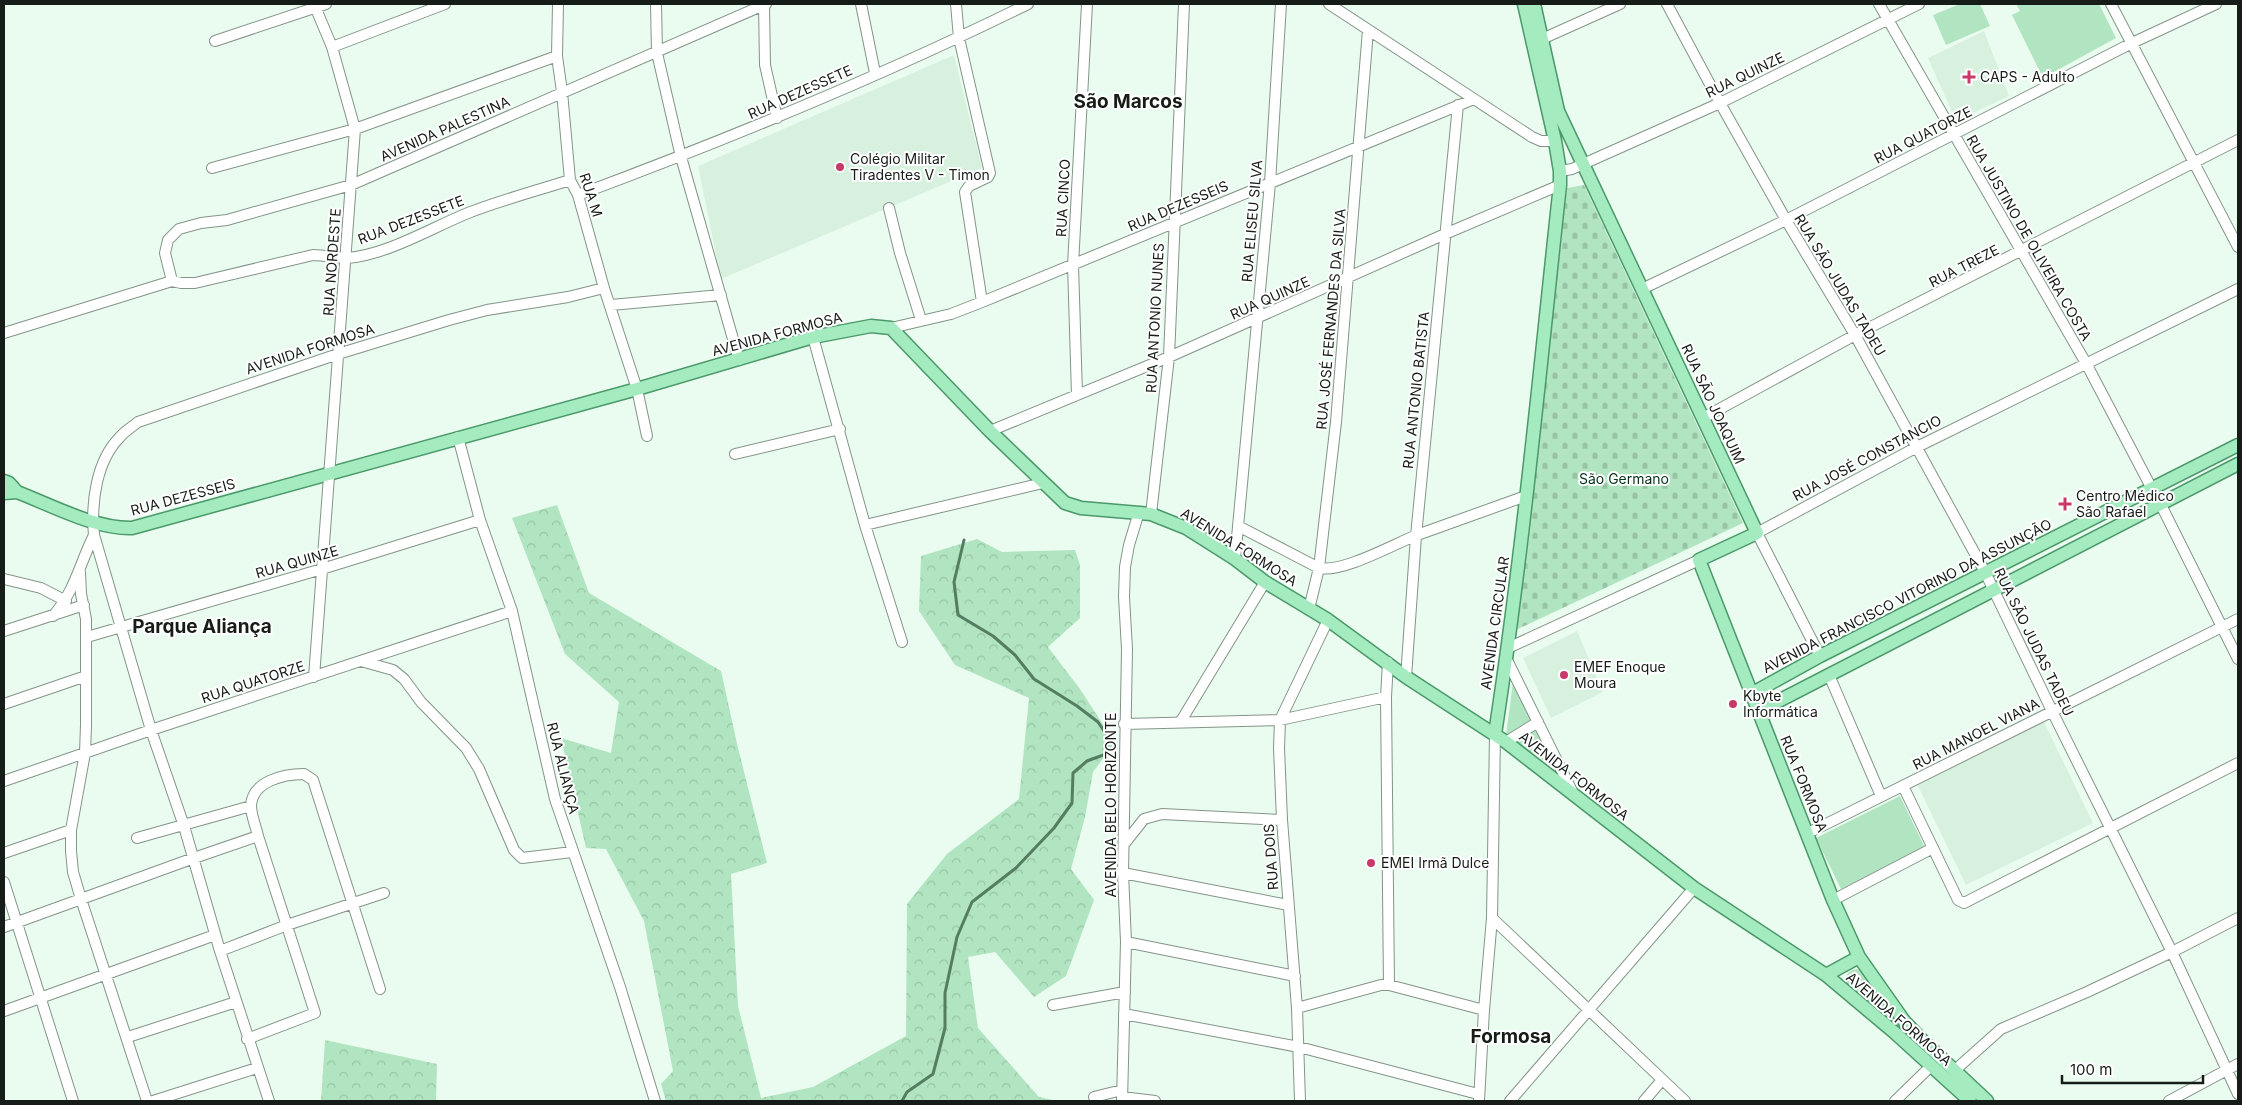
<svg xmlns="http://www.w3.org/2000/svg" width="2242" height="1105" font-family="Inter,sans-serif">
<style>
.built{fill:#d8f1df}
.forest{fill:url(#forest-crowns)}
.cemetery{fill:url(#cemetery-stones)}
.park{fill:#b1e5c1}
.lines{fill:none;stroke-linecap:round;stroke-linejoin:round}
.stream{stroke:#547d62;stroke-width:3}
.minor-casing{stroke:#849488;stroke-width:12}
.major-casing{stroke:#4b996a;stroke-width:15}
.minor{stroke:#fff;stroke-width:10}
.major{stroke:#a4ebc0;stroke-width:12}
.poi-dot{fill:#c63969;stroke:#fff;stroke-width:2}
.labels{text-anchor:middle;stroke-width:4;stroke-linejoin:round;paint-order:stroke}
.street-label{font-size:14px;fill:#161c18;stroke:#fff}
.poi-label{font-size:14px;fill:#161c18;stroke:#fff;text-anchor:start}
.park-label{font-size:14px;fill:#04331a;stroke:#fff}
.district-label{font-size:19px;font-weight:bold;fill:#161c18;stroke:#fff}
</style>
<defs>
<pattern id="forest-crowns" width="20" height="18" patternUnits="userSpaceOnUse" patternTransform="scale(1.25)"><rect width="20" height="18" fill="#b1e5c1"/><path d="M2 6a3 3 0 1 1 6 0M12 15a3 3 0 1 1 6 0" fill="none" stroke="#98c4a5"/></pattern>
<pattern id="cemetery-stones" width="16" height="16" patternUnits="userSpaceOnUse" patternTransform="scale(1.25)"><rect width="16" height="16" fill="#b1e5c1"/><path d="M2 7V4a2 2 0 0 1 4 0v3zM10 15v-3a2 2 0 0 1 4 0v3z" fill="#98c4a5"/></pattern>
</defs>
<rect width="100%" height="100%" fill="#eafcef"/>
<path class="built" d="M 1984,31 L 2009,96 L 1956,121 L 1928,58 Z
M 954,55 L 982,168 L 721,279 L 698,166 Z
M 1577,631 L 1603,692 L 1551,718 L 1523,658 Z
M 2044,722 L 2093,823 L 1966,885 L 1917,784 Z"/>
<path class="forest" d="M 557,505 L 589,593 L 721,671 L 738,748 L 767,863 L 731,874 L 738,1006 L 761,1098 L 813,1087 L 906,1036 L 907,904 L 947,854 L 1019,799 L 1029,698 L 955,665 L 919,611 L 921,556 L 977,539 L 1002,552 L 1075,550 L 1080,565 L 1080,618 L 1048,647 L 1080,689 L 1115,743 L 1093,772 L 1085,817 L 1071,869 L 1094,900 L 1066,976 L 1034,997 L 995,952 L 968,957 L 978,1028 L 1039,1097 L 1057,1101 L 666,1101 L 661,1084 L 673,1071 L 644,921 L 606,849 L 586,848 L 561,738 L 611,753 L 619,702 L 565,654 L 512,518 Z
M 325,1040 L 437,1064 L 436,1101 L 321,1101 Z"/>
<path class="cemetery" d="M 1584,185 L 1743,523 L 1516,630 L 1567,188 Z"/>
<path class="park" d="M 1960,4 L 1980,4 L 1990,26 L 1946,45 L 1933,15 Z
M 2016,4 L 2099,4 L 2116,38 L 2043,78 L 2012,15 L 2020,11 Z
M 1513,682 L 1554,768 L 1506,735 Z
M 1900,796 L 1925,848 L 1841,889 L 1816,838 Z
M 1857,969 L 1862,971 L 1897,1021 L 1894,1024 L 1847,987 C 1844,977 1847,970 1857,969 Z"/>
<g class="lines">
<path class="stream" d="M 902,1101 L 907,1092 L 933,1074 L 945,1028 L 945,993 L 957,937 L 972,902 L 1016,868 L 1054,828 L 1072,803 L 1073,773 L 1087,761 L 1106,754 L 1108,737 L 1098,722 L 1077,706 L 1034,679 L 1015,655 L 993,636 L 958,615 L 954,582 L 964,540"/>
<g class="minor-casing">
<path id="minor" d="M 558,4 L 557,56 L 562,92 L 570,180 L 578,195 L 604,288 L 637,389 L 647,436
M 656,4 L 657,53 L 681,157 L 739,360
M 764,4 L 765,65 L 777,118
M 861,4 L 875,73
M 956,4 L 959,38 L 990,173 L 988,177 L 969,186 L 965,192 L 982,302
M 1329,4 L 1532,137 L 1541,141 L 1555,141
M 1667,4 L 1720,103 L 1786,220 L 1855,335 L 1985,572 L 2052,711 L 2172,952 L 2238,1094
M 1879,4 L 2087,365 L 2152,489
M 2111,4 L 2238,247
M 1542,39 L 1620,4
M 215,41 L 326,4
M 332,47 L 445,4
M 212,168 L 355,129 L 557,56
M 1560,171 L 1572,169 L 1720,103 L 1919,4
M 578,195 C 731,138 882,76 1028,4
M 889,208 L 900,253 L 921,320
M 172,281 L 165,253 L 168,240 L 179,229 L 201,223 L 227,220 L 351,185 L 766,4
M 172,281 L 181,283 L 195,283 L 313,255 C 324,255 338,258 347,258 C 387,255 431,228 468,213 C 501,200 536,191 570,180
M 1642,289 L 1786,220 L 2132,43 L 2216,4
M 611,305 L 721,295
M 891,328 L 951,314 L 982,302 L 1474,99
M 4,333 L 172,281
M 813,337 L 865,525 L 902,642
M 1077,395 L 1073,265 L 1087,4
M 1703,418 L 1855,335 L 2238,140
M 990,431 L 1169,357 L 1445,234 L 1560,185
M 458,437 L 480,520 L 512,611 L 555,799 L 620,987 L 655,1101
M 735,454 L 840,429
M 2160,503 L 2238,659
M 1151,514 L 1169,357 L 1184,4
M 865,525 L 1043,483
M 1238,526 L 1319,568 C 1343,573 1394,544 1417,535 C 1454,522 1490,509 1526,496
M 1235,559 L 1270,183 L 1281,4
M 80,572 L 81,594 L 86,619 L 86,725 L 85,753 L 71,830 L 71,851 L 73,872 L 81,899 L 147,1101
M 4,579 L 41,588 L 66,601
M 1309,609 L 1319,568 L 1336,422 L 1368,30
M 53,616 C 76,589 79,565 94,535
M 4,631 L 84,605
M 87,637 L 322,569 L 480,520
M 1508,648 L 1699,560
M 1820,656 L 1757,533 L 1917,447 L 2238,289
M 1506,658 L 1573,793
M 361,661 L 393,670 L 404,679 L 421,702 L 466,748 L 479,769 L 514,850 L 522,858 L 572,852
M 1388,662 L 1386,697 L 1389,985
M 1829,675 L 1881,796
M 314,677 L 355,129 L 332,47 L 314,4
M 1406,677 L 1416,536 L 1458,105
M 4,704 L 86,676
M 1181,721 L 1265,582
M 1124,724 L 1280,720 L 1386,697
M 1506,742 L 1538,722
M 4,781 L 151,730 L 512,611
M 1903,786 L 1958,900 L 1964,903 L 2238,763
M 1808,833 L 2238,619
M 258,836 C 256,827 251,815 251,806 C 252,781 284,774 304,774 L 313,780 L 380,989
M 137,838 L 251,806
M 1125,843 L 1144,819 L 1162,814 L 1282,820
M 4,853 L 71,830
M 1123,873 L 1288,905
M 4,882 L 73,1101
M 1833,900 L 1933,848
M 1492,918 L 1685,1101
M 4,927 L 194,858 L 258,836 L 315,1013 L 247,1039
M 1126,942 L 1295,976
M 220,951 L 287,925 L 384,893
M 1053,1005 L 1125,992
M 1297,1008 L 1381,985 L 1389,985 L 1484,1010
M 4,1011 L 215,935
M 1124,1014 L 1299,1047 L 1478,1094
M 128,1037 L 236,1002
M 1954,1071 L 2001,1029 L 2087,992 L 2172,952 L 2238,918
M 1094,1097 L 1122,1090
M 1122,1097 L 1155,1101
M 153,1101 L 257,1068
M 269,1101 L 220,951 L 184,826 L 151,730 L 94,535 C 91,503 96,461 120,437 C 125,431 132,427 138,422 L 338,354 L 449,320 L 487,310 L 568,297 L 604,288
M 1122,1101 L 1126,942 L 1123,873 L 1127,649 L 1124,597 L 1125,567 L 1129,545 L 1139,512
M 1300,1101 L 1297,1008 L 1282,820 L 1279,748 L 1280,720 L 1328,620
M 1479,1101 L 1484,1010 L 1492,918 L 1495,734
M 1510,1101 L 1694,888
M 1644,1101 L 1662,1080
M 1895,1101 L 1931,1066
M 2169,1101 L 2238,1064"/>
</g>
<g class="major-casing">
<path id="major" d="M 1534,4 L 1558,111 L 1757,533 L 1699,560 L 1833,900 L 1859,957 L 1904,1021 L 1922,1040 L 1987,1101
M 4,481 L 9,483 L 17,492
M 17,492 C 51,505 95,529 132,528 L 637,389 L 813,337 L 871,326 L 891,328 L 990,431 L 1065,503 L 1081,508 L 1151,514 L 1186,528 L 1235,559 L 1265,582 L 1328,620 L 1406,677 L 1506,742 L 1694,888 L 1826,975 L 1894,1032 L 1970,1101
M 4,493 L 17,492
M 1751,694 L 1820,656 L 2238,445
M 1759,711 L 2238,464
M 1495,734 C 1523,552 1540,368 1560,185 L 1560,171 L 1555,141 L 1524,4
M 1826,975 L 1859,957"/>
</g>
<use href="#minor" class="minor"/>
<use href="#major" class="major"/>
</g>
<g class="poi-dot">
<path d="M1966.5 69.5h5v5h5v5h-5v5h-5v-5h-5v-5h5z"/>
<circle cx="840" cy="167" r="5"/>
<path d="M2062.5 496.5h5v5h5v5h-5v5h-5v-5h-5v-5h5z"/>
<circle cx="1564" cy="675" r="5"/>
<circle cx="1733" cy="704" r="5"/>
<circle cx="1371" cy="863" r="5"/>
</g>
<g class="labels">
<g class="street-label">
<text transform="translate(1745 75) rotate(-26)" y="5">RUA QUINZE</text>
<text transform="translate(800 92) rotate(-24)" y="5">RUA DEZESSETE</text>
<text transform="translate(445 129) rotate(-24)" y="5">AVENIDA PALESTINA</text>
<text transform="translate(1923 135) rotate(-27)" y="5">RUA QUATORZE</text>
<text transform="translate(591 195) rotate(72)" y="5">RUA M</text>
<text transform="translate(1063 198) rotate(-87)" y="5">RUA CINCO</text>
<text transform="translate(1178 206) rotate(-23)" y="5">RUA DEZESSEIS</text>
<text transform="translate(411 220) rotate(-21)" y="5">RUA DEZESSETE</text>
<text transform="translate(1252 221) rotate(-85)" y="5">RUA ELISEU SILVA</text>
<text transform="translate(2029 238) rotate(60)" y="5">RUA JUSTINO DE OLIVEIRA COSTA</text>
<text transform="translate(332 262) rotate(-86)" y="5">RUA NORDESTE</text>
<text transform="translate(1964 266) rotate(-27)" y="5">RUA TREZE</text>
<text transform="translate(1840 285) rotate(59)" y="5">RUA SÃO JUDAS TADEU</text>
<text transform="translate(1270 298) rotate(-24)" y="5">RUA QUINZE</text>
<text transform="translate(1155 318) rotate(-87)" y="5">RUA ANTONIO NUNES</text>
<text transform="translate(1331 319) rotate(-85)" y="5">RUA JOSÉ FERNANDES DA SILVA</text>
<text transform="translate(777 334) rotate(-15)" y="5">AVENIDA FORMOSA</text>
<text transform="translate(310 349) rotate(-18)" y="5">AVENIDA FORMOSA</text>
<text transform="translate(1416 390) rotate(-84)" y="5">RUA ANTONIO BATISTA</text>
<text transform="translate(1713 404) rotate(65)" y="5">RUA SÃO JOAQUIM</text>
<text transform="translate(1867 458) rotate(-28)" y="5">RUA JOSÉ CONSTANCIO</text>
<text transform="translate(183 497) rotate(-15)" y="5">RUA DEZESSEIS</text>
<text transform="translate(1239 547) rotate(32)" y="5">AVENIDA FORMOSA</text>
<text transform="translate(297 562) rotate(-16)" y="5">RUA QUINZE</text>
<text transform="translate(1907 596) rotate(-27)" y="5">AVENIDA FRANCISCO VITORINO DA ASSUNÇÃO</text>
<text transform="translate(1495 623) rotate(-82)" y="5">AVENIDA CIRCULAR</text>
<text transform="translate(2034 642) rotate(64)" y="5">RUA SÃO JUDAS TADEU</text>
<text transform="translate(253 682) rotate(-18)" y="5">RUA QUATORZE</text>
<text transform="translate(1976 734) rotate(-27)" y="5">RUA MANOEL VIANA</text>
<text transform="translate(563 768) rotate(76)" y="5">RUA ALIANÇA</text>
<text transform="translate(1574 776) rotate(38)" y="5">AVENIDA FORMOSA</text>
<text transform="translate(1804 784) rotate(68)" y="5">RUA FORMOSA</text>
<text transform="translate(1111 805) rotate(-90)" y="5">AVENIDA BELO HORIZONTE</text>
<text transform="translate(1271 857) rotate(-94)" y="5">RUA DOIS</text>
<text transform="translate(1899 1019) rotate(41)" y="5">AVENIDA FORMOSA</text>
</g>
<g class="poi-label">
<text x="1980" y="82">CAPS - Adulto</text>
<text x="850" y="164">Colégio Militar<tspan x="850" dy="16">Tiradentes V - Timon</tspan></text>
<text x="2076" y="501">Centro Médico<tspan x="2076" dy="16">São Rafael</tspan></text>
<text x="1574" y="672">EMEF Enoque<tspan x="1574" dy="16">Moura</tspan></text>
<text x="1743" y="701">Kbyte<tspan x="1743" dy="16">Informática</tspan></text>
<text x="1381" y="868">EMEI Irmã Dulce</text>
</g>
<g class="park-label">
<text x="1624" y="484">São Germano</text>
</g>
<g class="district-label">
<text x="1128" y="108">São Marcos</text>
<text x="202" y="633">Parque Aliança</text>
<text x="1511" y="1043">Formosa</text>
</g>
</g>
<rect width="2242" height="1105" fill="none" stroke="#161c18" stroke-width="10"/>
<path d="M2062 1075v8h141v-8" fill="none" stroke="#161c18" stroke-width="2.5"/>
<text x="2070" y="1075" font-size="15" fill="#161c18" stroke="#ffffff" stroke-width="4" paint-order="stroke">100 m</text>
</svg>
